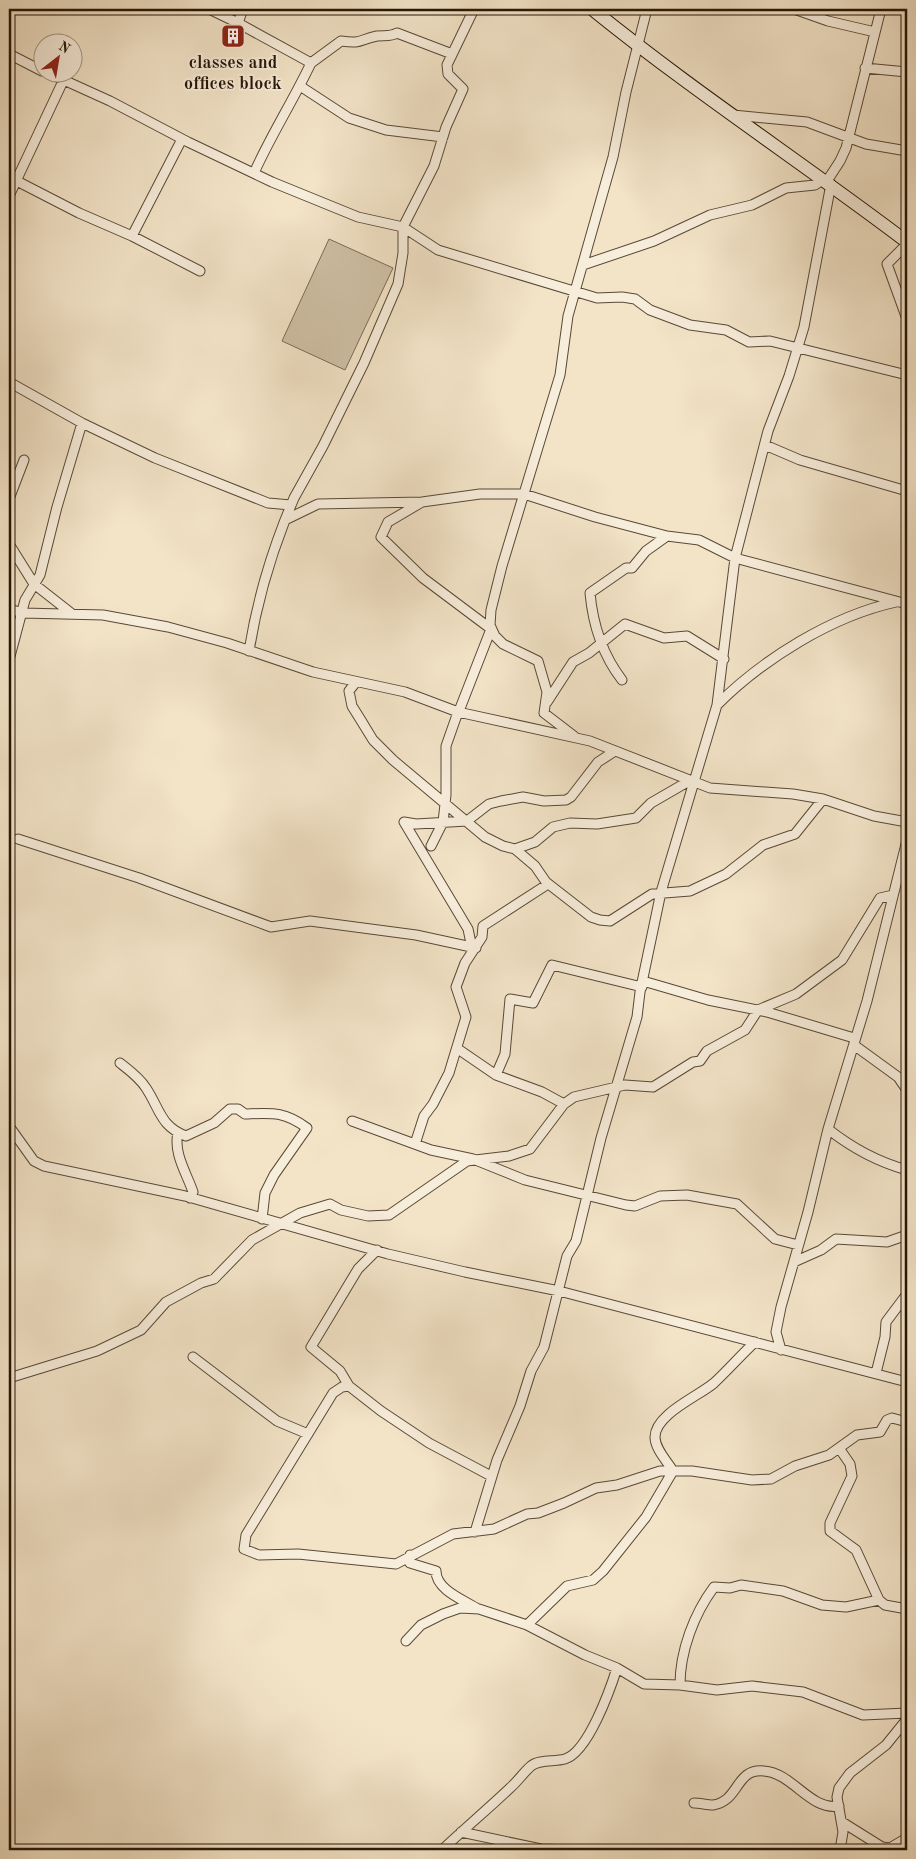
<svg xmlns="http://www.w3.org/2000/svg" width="916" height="1859" font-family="'Old Standard TT',serif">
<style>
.green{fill:#d0c1a7;stroke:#7b6b56}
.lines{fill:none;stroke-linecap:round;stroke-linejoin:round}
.street-casing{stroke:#594936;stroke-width:11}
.secondary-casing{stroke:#261505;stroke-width:14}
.street{stroke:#f7eddb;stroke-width:9}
.secondary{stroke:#f7eddb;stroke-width:12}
.labels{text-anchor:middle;stroke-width:4;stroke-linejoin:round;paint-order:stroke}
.poi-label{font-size:18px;font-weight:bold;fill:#261505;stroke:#f7eddb}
</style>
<rect width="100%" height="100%" fill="#f3e4c8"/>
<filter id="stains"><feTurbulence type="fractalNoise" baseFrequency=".004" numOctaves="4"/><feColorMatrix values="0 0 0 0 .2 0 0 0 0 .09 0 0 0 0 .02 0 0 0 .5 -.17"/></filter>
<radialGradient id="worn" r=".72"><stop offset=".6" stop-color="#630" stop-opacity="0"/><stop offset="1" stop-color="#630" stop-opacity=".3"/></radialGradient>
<path class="green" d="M 329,239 L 393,268 L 345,370 L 282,341 Z"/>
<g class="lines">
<g class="street-casing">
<path id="street" d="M 209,9 L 238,23 L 243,9
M 794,9 L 828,21 L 875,32
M 238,23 L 311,63 L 341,41 C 363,44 358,40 377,36 C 385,35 390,37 397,33 L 452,54
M 9,54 L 42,71
M 865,68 L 907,72
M 46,72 L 110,101 L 188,142 L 272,182 L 358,217 L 403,227 L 438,250 L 597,298 L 622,297 L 635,299 L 650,310 L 690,325 L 726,330 L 749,342 L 770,341 L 907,375
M 300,86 L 349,118 L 386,130 L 443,137
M 733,115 L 807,122 L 866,144 L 907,151
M 254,173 C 271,135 293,101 311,63
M 9,177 L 79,213 L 132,236 L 182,139
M 827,181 L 840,161 L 846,148 L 881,9
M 9,196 L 64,79
M 132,236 L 200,271
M 907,244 L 887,264 L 907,319
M 583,265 L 654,241 L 710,215 L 752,205 L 786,188 L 815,185 L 824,179
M 9,382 L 82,423 L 155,458 L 268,503 L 291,505
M 765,445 L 800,460 L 907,491
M 9,499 L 24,460
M 422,502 L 388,522 L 381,537 L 423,578 L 491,629 L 459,711
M 285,520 L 294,498 L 323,446 L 364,363 L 398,284 L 403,253 L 403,227 L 434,166 L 446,127 L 463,89 L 448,74 L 447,65 L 474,9
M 9,544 L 34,584 L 71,613
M 9,609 L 23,613 L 103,615 L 168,627 L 227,643 L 313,672 L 405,692 L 458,712 L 590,741 L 710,788 L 793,794 L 823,799 L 874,816 L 907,822
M 249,651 C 256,607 269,561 285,520 L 318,504 L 422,502 L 480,494 L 524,494 L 595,517 L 667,536 L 699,540 L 735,558 L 907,604
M 9,660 L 25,600 L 40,575 L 57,507 L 82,423
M 622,680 C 602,654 593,626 590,593 L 626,568 L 632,568 L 646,551 L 667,536
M 356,682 L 349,691 L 352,706 L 362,722 L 373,740 L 393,760 L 485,837 L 503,846 L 515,849 L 535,842 L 553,827 L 570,823 L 597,824 L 636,818 L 651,803 L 689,781
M 547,702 L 573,662 L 589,653 L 625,624 L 664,638 L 687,636 L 724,659
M 717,705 C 763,659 832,616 896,602
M 574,736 L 544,713 L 547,692 L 538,661 L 503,644 L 495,636 L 490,625 L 491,610 L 502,566 L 560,375 L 568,316 L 613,157 L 626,92 L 647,9
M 18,839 L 139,878 L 271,927 L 310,921 L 416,935 L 476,948
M 431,846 L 443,822 L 446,795 L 446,746 L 458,712
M 515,849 L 535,866 L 546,882 L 591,917 L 600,920 L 610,921 L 652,894 L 690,891 L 726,874 L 763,845 L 795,834 L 823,799
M 472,948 L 468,929 L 404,822 L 416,824 L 467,821 L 489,804 L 501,801 L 523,797 L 544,801 L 566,800 L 571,797 L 598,762 L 615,751
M 643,981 L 708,1000 L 767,1012 L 854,1038
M 854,1045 L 898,1077 L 907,1090
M 458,1049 L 496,1075 L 542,1092 L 564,1104
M 120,1063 C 129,1070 140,1078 146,1088 C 160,1109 160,1126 186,1136 L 214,1123 L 230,1109 L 238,1109 L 245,1114 C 272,1113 284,1111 307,1128 L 274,1175 L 265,1193 L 262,1219
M 496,1075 L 505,1054 L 510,999 L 533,1003 L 552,965 L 642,987
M 352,1121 L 431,1150 L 473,1159 L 525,1180 L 626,1205 L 635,1206 L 660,1196 L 687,1195 L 737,1204 L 775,1239 L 798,1245
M 9,1126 L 34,1161 L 44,1166 L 185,1196 L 388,1254 L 465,1272 L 559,1291 L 907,1382
M 828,1129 C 852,1148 878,1162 907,1170
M 178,1133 C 173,1153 187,1174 193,1192 L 190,1198
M 415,1144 L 424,1116 L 433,1104 L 449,1073 L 466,1017 L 456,987 L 465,963 L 482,937 L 483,926 L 548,884
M 377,1250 L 358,1269 L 311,1347 L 340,1371 L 349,1386 L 381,1411 L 429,1443 L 491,1476
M 794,1262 L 821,1250 L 836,1239 L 887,1242 L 907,1235
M 781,1350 L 776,1332 L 781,1307 L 808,1212 L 828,1129 L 867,1001 L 907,840
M 193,1357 L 277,1421 L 308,1434
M 876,1373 L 885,1337 L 886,1322 L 907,1294
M 9,1378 L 97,1351 L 141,1330 L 166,1302 L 201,1283 L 214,1279 L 252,1240 L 300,1213 L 330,1204 L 341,1210 L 368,1216 L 389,1215 L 467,1161 L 509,1156 L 530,1149 L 564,1104 L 574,1097 L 625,1085 L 653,1087 L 693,1062 L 700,1061 L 707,1051 L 745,1030 L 758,1010 L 796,994 L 842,960 L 880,898 L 893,895
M 349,1386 L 342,1387 L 333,1393 L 246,1535 L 244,1549 L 259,1555 L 298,1554 L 396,1564 L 453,1534 L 494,1529 L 527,1514 L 538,1513 L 564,1503 L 596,1488 L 617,1485 L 660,1471 L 692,1471 L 752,1480 L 771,1479 L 795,1466 L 829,1455 L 857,1435 L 880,1432 L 887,1420 L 892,1418 L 907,1422
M 839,1448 L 850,1464 L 852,1476 L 830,1523 L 830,1531 L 856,1550 L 879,1600 L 885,1605 L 907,1609
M 475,1532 L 497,1460 L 520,1406 L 531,1371 L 544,1347 L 567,1256 L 576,1241 L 601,1138 L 637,1017 L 640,992 L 661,892 L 717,705 L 735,558 L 768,431 L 789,376 L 804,327 L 831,184
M 410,1555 L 410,1563 L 436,1571 C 436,1590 464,1600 478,1609
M 527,1625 L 567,1586 L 593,1580 L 603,1571 L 646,1517 L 673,1471 C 667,1461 655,1449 655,1437 C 655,1414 699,1396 714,1383 C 728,1370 741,1355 755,1342
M 406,1641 L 421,1625 L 443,1614 L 460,1608 L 479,1609 L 527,1625 L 585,1655 L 617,1668 L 644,1684 L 680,1685 L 717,1690 L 752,1686 L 803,1692 L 863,1715 L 907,1713
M 680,1685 C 680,1651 694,1614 714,1587 L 730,1588 L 741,1585 L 783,1591 L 822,1605 L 846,1607 L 879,1600
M 694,1803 C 700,1803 707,1805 713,1805 C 740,1801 735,1768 764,1771 C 793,1773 810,1811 839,1806
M 842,1822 L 882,1847 L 890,1848 L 907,1838
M 461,1832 L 541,1849 L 572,1850
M 442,1850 C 464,1829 488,1809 510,1788 C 518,1781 524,1772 531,1766 C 539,1759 555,1762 565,1759 C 588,1752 610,1690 617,1668
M 840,1850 L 843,1832 L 837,1797 L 839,1788 L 850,1773 L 886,1745 L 907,1719"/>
</g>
<g class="secondary-casing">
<path id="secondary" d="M 592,9 C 693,91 803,163 907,242"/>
</g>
<use href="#street" class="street"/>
<use href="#secondary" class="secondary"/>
</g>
<defs>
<g id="building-square" transform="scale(1.25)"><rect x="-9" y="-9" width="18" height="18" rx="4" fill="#8f2418" stroke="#f7eddb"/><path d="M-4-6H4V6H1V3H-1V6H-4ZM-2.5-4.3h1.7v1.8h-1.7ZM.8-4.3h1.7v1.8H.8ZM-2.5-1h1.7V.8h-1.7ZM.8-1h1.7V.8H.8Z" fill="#fff"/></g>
</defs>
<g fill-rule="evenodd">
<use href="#building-square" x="233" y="36"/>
</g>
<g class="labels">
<g class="poi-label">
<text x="233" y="68">classes and<tspan x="233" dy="21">offices block</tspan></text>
</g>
</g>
<rect width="916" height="1859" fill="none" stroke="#f3e4c8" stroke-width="30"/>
<rect x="10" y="10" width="896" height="1839" fill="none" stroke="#261505" stroke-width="2.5"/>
<rect x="15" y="15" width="886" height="1829" fill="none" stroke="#261505"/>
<g transform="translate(58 58) rotate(31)"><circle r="24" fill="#f7eddb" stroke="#a39785"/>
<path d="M0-4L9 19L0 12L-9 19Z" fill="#8f2418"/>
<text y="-8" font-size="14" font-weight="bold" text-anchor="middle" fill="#261505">N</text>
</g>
<rect width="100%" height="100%" filter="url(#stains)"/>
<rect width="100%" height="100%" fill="url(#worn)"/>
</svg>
